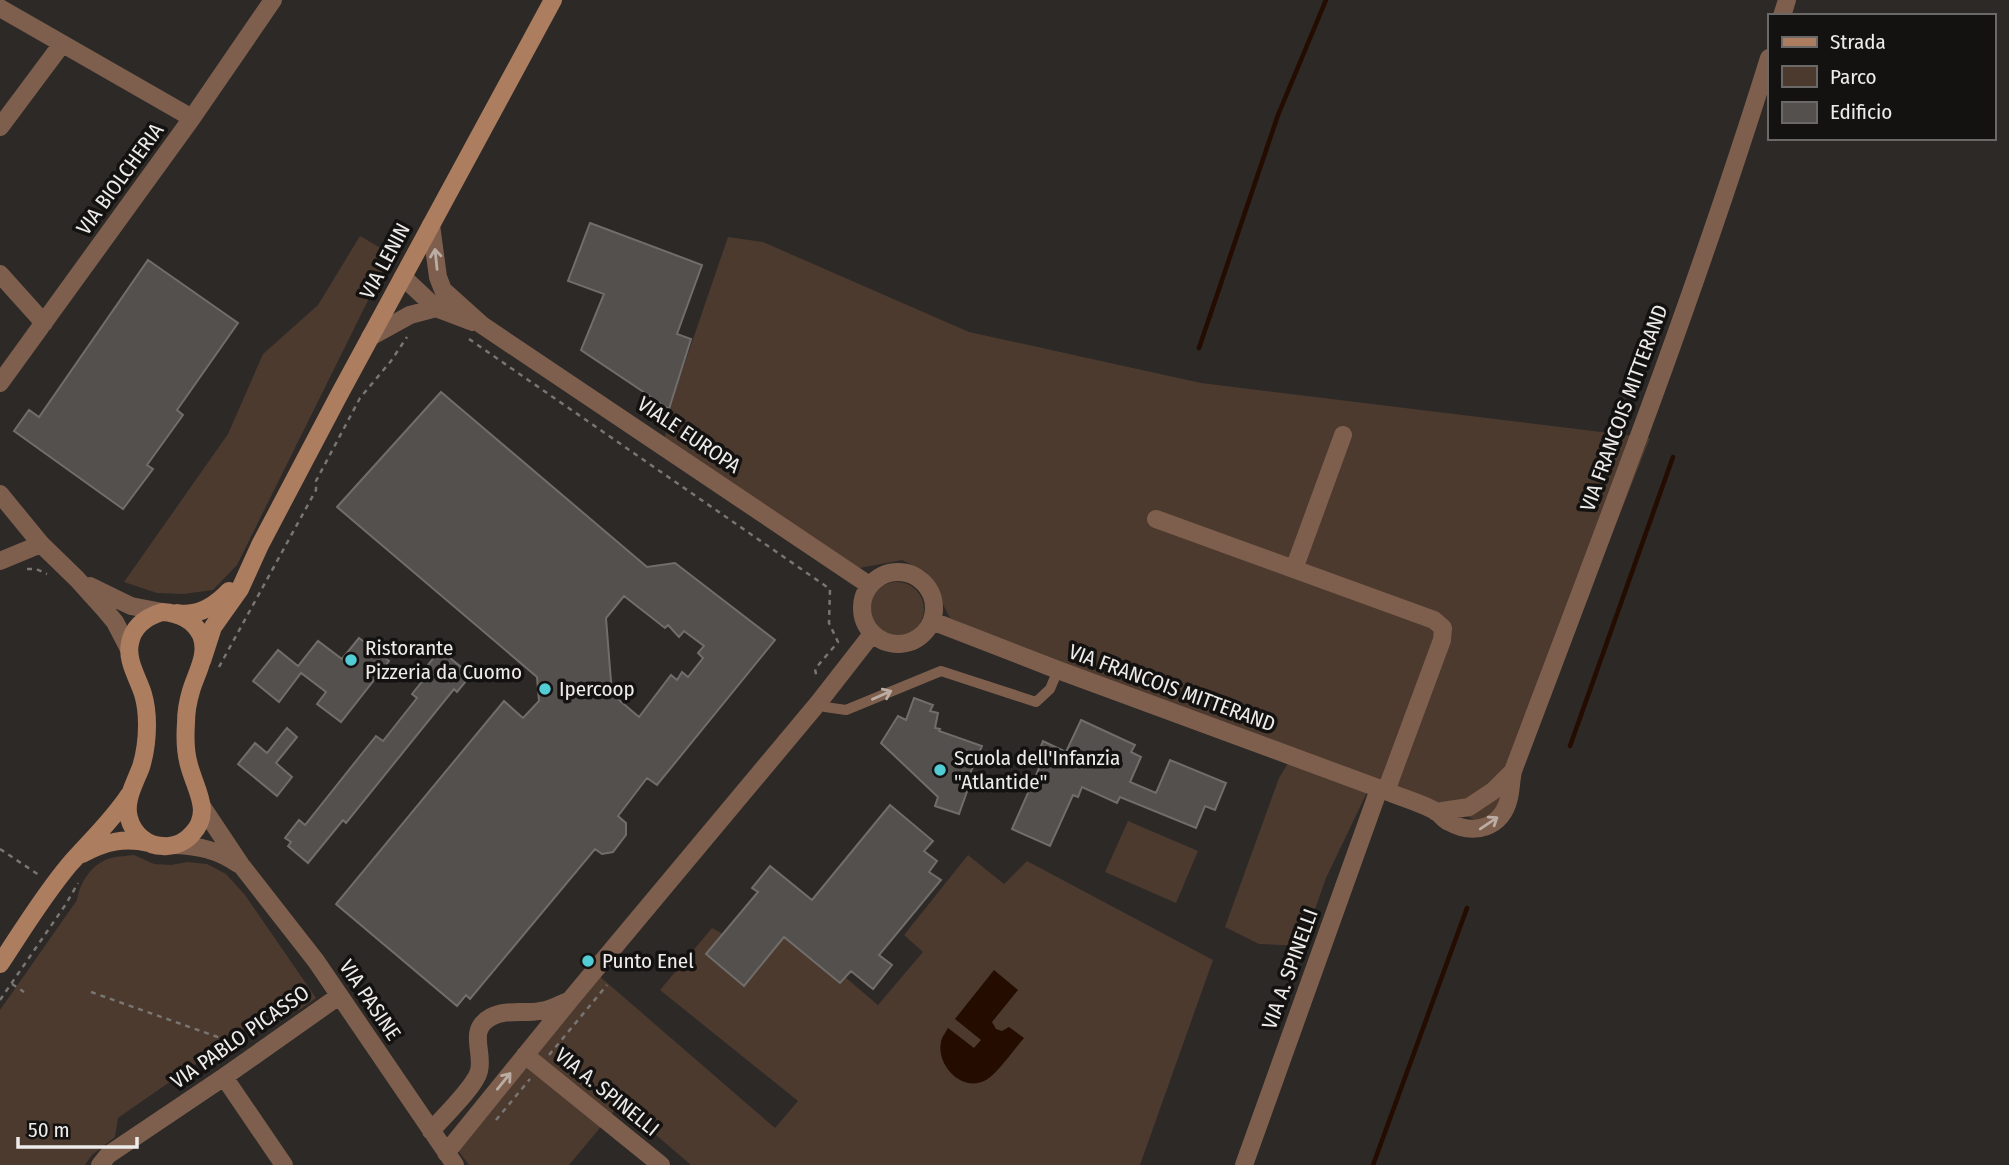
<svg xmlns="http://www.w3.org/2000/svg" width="2009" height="1165" font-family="'Fira Sans Condensed',sans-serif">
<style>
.green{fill:#4c3a2f}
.water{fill:#240c00}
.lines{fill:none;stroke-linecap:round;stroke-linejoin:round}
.stream{stroke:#240c00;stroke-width:4.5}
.building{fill:#53504e;stroke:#706d6b;stroke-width:2;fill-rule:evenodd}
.path{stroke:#787573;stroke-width:2.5;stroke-dasharray:5 5;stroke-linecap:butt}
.service{stroke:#7e5f4d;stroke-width:10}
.minor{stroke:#7e5f4d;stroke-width:18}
.secondary{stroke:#ad7d5f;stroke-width:18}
.oneway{stroke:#bcada4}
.poi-dot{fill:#52ccd5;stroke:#131211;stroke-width:2.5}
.labels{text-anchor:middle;stroke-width:7;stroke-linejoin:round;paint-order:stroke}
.street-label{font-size:21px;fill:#eeeceb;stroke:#131211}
.poi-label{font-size:21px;fill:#eeeceb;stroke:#131211;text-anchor:start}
</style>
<rect width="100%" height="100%" fill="#2c2927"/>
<path class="green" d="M 360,236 L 391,254 L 237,565 L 213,590 L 183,594 L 157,593 L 124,582 L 228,434 L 263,354 L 318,305 Z
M 728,237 L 763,242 L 969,332 L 1201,383 L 1650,438 L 1496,828 L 1373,780 L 1326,878 L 1302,946 L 1259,944 L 1225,927 L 1279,778 L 1296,750 L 1070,670 L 950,618 L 926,572 L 902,560 L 849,570 L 665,437 L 669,409 Z
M870 609a27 27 0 1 1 54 0a27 27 0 1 1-54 0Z
M 1128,821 L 1198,851 L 1176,903 L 1105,872 Z
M 134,855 L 154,864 L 171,865 L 187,862 L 207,864 L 226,874 L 245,895 L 316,998 L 299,1010 L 279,1006 L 118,1118 L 115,1137 L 92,1155 L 85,1165 L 0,1165 L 0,1010 L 77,900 C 80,882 92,863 111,858 C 118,856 127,856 134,855 Z
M 968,855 L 1004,884 L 1027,861 L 1213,960 L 1140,1165 L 691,1165 L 620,1104 L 569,1165 L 469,1165 L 456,1148 L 597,974 L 775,1128 L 798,1101 L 660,990 L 712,928 L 723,934 L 706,954 L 744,985 L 784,937 L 845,977 L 878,1005 L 923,952 L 904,935 Z"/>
<path class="water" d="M 994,970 L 1018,990 L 992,1022 L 996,1029 L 1002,1031 L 1009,1027 L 1024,1038 C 1015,1048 997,1074 986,1080 C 963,1093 936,1066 941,1042 C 941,1038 946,1032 948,1028 L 974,1048 L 981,1040 L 955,1019 Z"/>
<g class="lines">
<path class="stream" d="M 1199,348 L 1278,115 L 1326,0
M 1570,746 L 1673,457
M 1373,1165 L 1467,908"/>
</g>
<path class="building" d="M 590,223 L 702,265 L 677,334 L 691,339 L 669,409 L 581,350 L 604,294 L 568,281 Z
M 148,260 L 238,323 L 177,410 L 183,415 L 147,465 L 153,469 L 123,509 L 14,431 L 29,410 L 39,417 Z
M 441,392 L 647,567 L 675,563 L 775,640 L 657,785 L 647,778 L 618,816 L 626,823 L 626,835 L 613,852 L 602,854 L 595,849 L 470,999 L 466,995 L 457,1006 L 336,904 L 504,701 L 523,718 L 539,701 L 537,677 L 337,507 ZM 624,596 L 665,628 L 668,625 L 679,637 L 684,631 L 704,646 L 698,653 L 703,658 L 688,677 L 682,672 L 677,680 L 671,675 L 639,717 L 612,694 L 606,618 Z
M 359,638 L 389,661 L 341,722 L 317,704 L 326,692 L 301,673 L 279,702 L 253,681 L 278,650 L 298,666 L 318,641 L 342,659 Z
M 440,650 L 471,675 L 457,692 L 454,689 L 346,823 L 343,820 L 308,863 L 288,846 L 291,842 L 285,838 L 299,820 L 305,825 L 376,736 L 383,741 L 417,698 L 412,694 L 428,674 L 424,670 Z
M 914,698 L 933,705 L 930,711 L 938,713 L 935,728 L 940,729 L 939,731 L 982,746 L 965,785 L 969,786 L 959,814 L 935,806 L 938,797 L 881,743 L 898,716 L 906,720 Z
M 1081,720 L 1135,745 L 1131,752 L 1141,757 L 1130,782 L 1156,793 L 1170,760 L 1226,783 L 1215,810 L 1205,806 L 1196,828 L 1120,797 L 1117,803 L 1082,787 L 1078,797 L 1073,795 L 1050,846 L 1012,829 L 1040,766 L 1034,763 L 1043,741 L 1066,752 Z
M 287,728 L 297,737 L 276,763 L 292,777 L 277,796 L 238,764 L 255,743 L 267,753 Z
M 890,805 L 933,841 L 924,851 L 937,861 L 929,872 L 941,880 L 879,955 L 892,965 L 873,989 L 851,971 L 840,983 L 784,937 L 744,986 L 706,954 L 758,892 L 752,888 L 770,866 L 812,900 Z"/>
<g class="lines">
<path class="path" d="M 469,339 L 830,589 L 829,623 L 838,642 L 815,669 L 817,679
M 27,569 L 36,569 L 47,574
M 219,667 L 316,490 L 316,481 L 360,398 L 391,361 L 407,337
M 0,849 L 39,875
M 12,984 L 24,992
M 91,992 L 229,1041 L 234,1048
M 0,1000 L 66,904 L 78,883
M 549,1055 L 607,985
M 496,1120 L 530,1079"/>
<path class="service" d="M 819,702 L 825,707 L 846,710 L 941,671 L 1036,702 L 1050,689 L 1058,670"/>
<path class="minor" d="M 0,8 L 192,118
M 1782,16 L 1787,0
M 0,127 L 62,44
M 431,225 L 438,277 L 443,290 L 482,325 L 869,585
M 0,274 L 44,323
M 403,277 L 436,308
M 370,337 L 410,315 L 436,308 L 473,322
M 0,383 L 192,118 L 273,0
M 0,494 L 41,544 L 77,579 L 105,610 L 115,622 L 129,649
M 1156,519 L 1434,620 L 1443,628 L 1442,640 L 1386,791
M 0,561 L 41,544
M 1294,569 L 1343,435
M862 608a36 36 0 1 1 72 0a36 36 0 1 1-72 0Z
M 90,586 L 131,606 L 162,612
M 932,621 L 1058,670 L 1386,791 C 1402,798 1422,803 1437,812 C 1441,815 1444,820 1449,822 C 1474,836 1502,828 1509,798 C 1511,790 1511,780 1513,771 C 1602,535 1694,299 1769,58
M 203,808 L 241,865 L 316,961 L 455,1165
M 1436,812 L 1469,807 L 1493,791 L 1513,771
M 175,845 C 199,846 218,850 238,864
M 570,1000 L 819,702 L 872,634
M 525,1055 L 661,1165
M 224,1077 L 284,1165
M 431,1131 C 443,1117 475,1087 479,1071 C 484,1051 467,1030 491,1017 C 506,1009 523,1014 540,1011 C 551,1010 560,1004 570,1000 L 446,1153
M 100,1165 L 108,1155 L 224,1077 L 339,996
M 1244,1165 L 1379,789"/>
<path class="secondary" d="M 162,612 C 179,613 193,619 201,635 C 209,655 196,673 191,691 C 188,701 186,712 186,723 C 185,737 185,751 189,765 C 195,789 213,812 192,834 C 185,842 174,847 163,846 C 147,846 133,834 129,818 C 124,801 135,783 141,767 C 145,754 147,740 147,725 C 147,715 146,704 143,694 C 138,678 126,660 130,643 C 133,626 146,617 162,612 Z
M 177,613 C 198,617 215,606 229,591
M 202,661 L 213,627 L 240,589 L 260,545 L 339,395 L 553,0
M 82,854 C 105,842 124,837 149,843
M 0,964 C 22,931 43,896 69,865 C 89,842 112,821 129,795"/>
</g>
<defs><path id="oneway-shaft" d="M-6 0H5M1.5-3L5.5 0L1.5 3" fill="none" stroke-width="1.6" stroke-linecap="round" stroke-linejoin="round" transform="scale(1.75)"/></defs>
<g class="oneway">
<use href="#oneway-shaft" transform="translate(436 259) rotate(-96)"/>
<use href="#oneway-shaft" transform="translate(882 695) rotate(-24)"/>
<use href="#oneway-shaft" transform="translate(1489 823) rotate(-34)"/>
<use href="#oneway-shaft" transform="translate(504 1081) rotate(-51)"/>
</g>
<g class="poi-dot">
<circle cx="351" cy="660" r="7"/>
<circle cx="545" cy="689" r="7"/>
<circle cx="940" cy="770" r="7"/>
<circle cx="588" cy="961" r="7"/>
</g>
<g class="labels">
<g class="street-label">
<text transform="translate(120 179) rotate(-54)" y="7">VIA BIOLCHERIA</text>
<text transform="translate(385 261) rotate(-62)" y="7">VIA LENIN</text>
<text transform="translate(1624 408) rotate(-70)" y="7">VIA FRANCOIS MITTERAND</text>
<text transform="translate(689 435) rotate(34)" y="7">VIALE EUROPA</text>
<text transform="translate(1172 688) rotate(20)" y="7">VIA FRANCOIS MITTERAND</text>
<text transform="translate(1290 969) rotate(-70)" y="7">VIA A. SPINELLI</text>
<text transform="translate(370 1000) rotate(56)" y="7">VIA PASINE</text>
<text transform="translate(240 1037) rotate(-35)" y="7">VIA PABLO PICASSO</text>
<text transform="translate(607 1092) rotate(39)" y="7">VIA A. SPINELLI</text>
</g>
<g class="poi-label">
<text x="365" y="655">Ristorante<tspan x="365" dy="24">Pizzeria da Cuomo</tspan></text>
<text x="559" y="696">Ipercoop</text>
<text x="954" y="765">Scuola dell'Infanzia<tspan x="954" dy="24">"Atlantide"</tspan></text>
<text x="602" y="968">Punto Enel</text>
</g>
</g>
<rect x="1768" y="14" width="228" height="126" fill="#131211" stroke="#6b6968" stroke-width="2"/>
<rect x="1782" y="37" width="35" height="10" fill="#ad7d5f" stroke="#6b6968" stroke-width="2"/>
<text x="1830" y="49" font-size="21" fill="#eeeceb">Strada</text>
<rect x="1782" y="66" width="35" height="21" fill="#4c3a2f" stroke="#6b6968" stroke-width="2"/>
<text x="1830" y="84" font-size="21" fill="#eeeceb">Parco</text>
<rect x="1782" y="102" width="35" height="21" fill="#53504e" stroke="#6b6968" stroke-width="2"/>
<text x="1830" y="119" font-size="21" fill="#eeeceb">Edificio</text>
<path d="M18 1137v10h119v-10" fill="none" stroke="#eeeceb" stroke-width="3.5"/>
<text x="28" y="1137" font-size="21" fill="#eeeceb" stroke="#131211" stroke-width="5" paint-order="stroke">50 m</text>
</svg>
